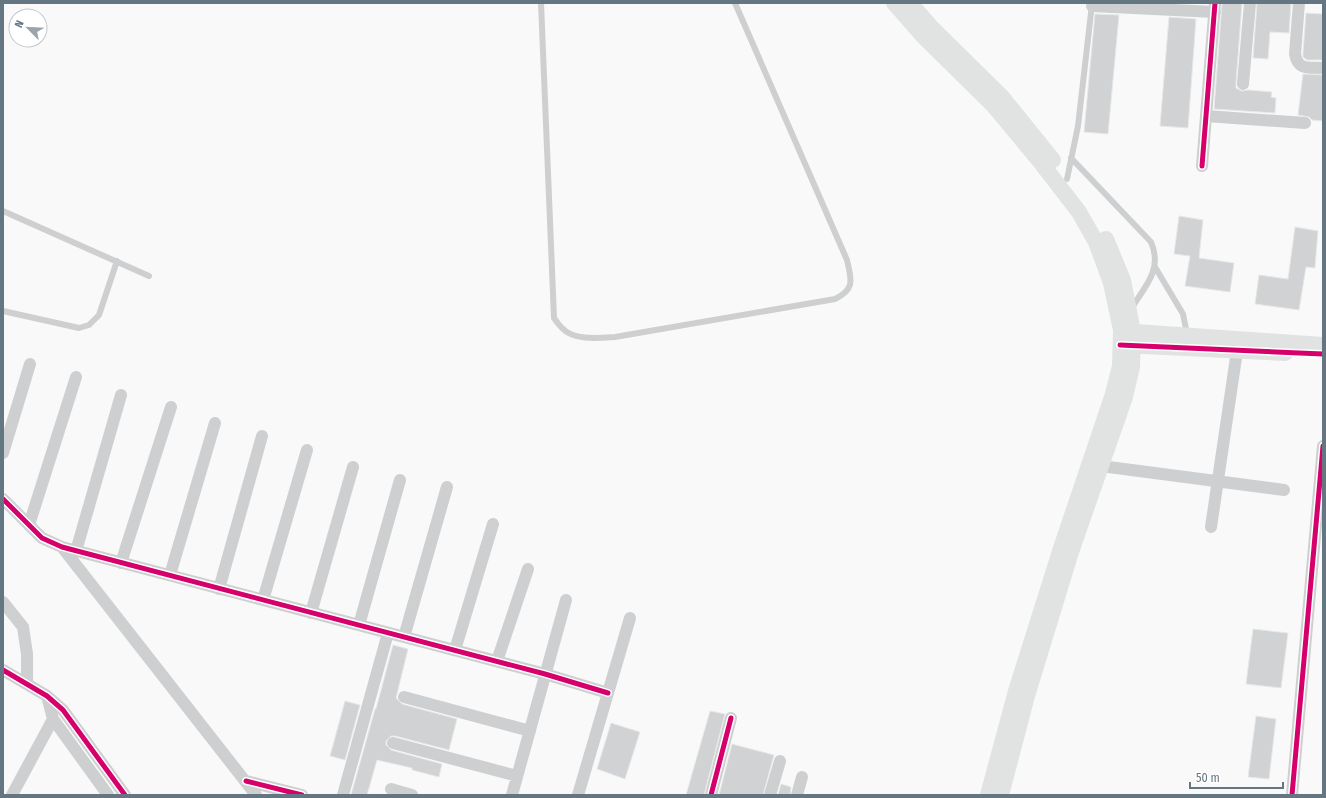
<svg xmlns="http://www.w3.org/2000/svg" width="1326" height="798" font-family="'Fira Sans Condensed',sans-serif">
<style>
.building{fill:#d0d2d3;stroke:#e8e8e8}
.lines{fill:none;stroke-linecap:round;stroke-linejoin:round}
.lane{stroke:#cecfd0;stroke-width:6}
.street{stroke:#cecfd0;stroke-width:12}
.secondary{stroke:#e1e2e2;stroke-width:16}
.cycleway-casing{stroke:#fff;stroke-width:8}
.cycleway{stroke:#d6006c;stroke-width:5}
</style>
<rect width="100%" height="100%" fill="#f9f9f9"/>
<path class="building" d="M 1222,3 L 1242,3 L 1236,83 L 1236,88 L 1242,91 L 1248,90 L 1272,92 L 1271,97 L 1276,98 L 1275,113 L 1214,109 Z
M 1257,3 L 1291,3 L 1289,33 L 1270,32 L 1268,59 L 1253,58 Z
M 1306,13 L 1323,14 L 1323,60 L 1307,60 L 1303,57 L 1303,53 Z
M 1095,14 L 1119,15 L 1108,134 L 1084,132 Z
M 1169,17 L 1196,19 L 1188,128 L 1160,126 Z
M 1303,74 L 1323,75 L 1323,121 L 1312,120 L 1309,117 L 1298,115 Z
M 1179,216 L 1203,220 L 1199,258 L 1234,263 L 1230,292 L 1185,286 L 1190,256 L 1174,254 Z
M 1295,227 L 1318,231 L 1315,268 L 1306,267 L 1299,310 L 1255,304 L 1259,275 L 1288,279 Z
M 1253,629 L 1288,633 L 1281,688 L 1246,684 Z
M 393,645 L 408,649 L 396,698 L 402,704 L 457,719 L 449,750 L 395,736 L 391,736 L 386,741 L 386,745 L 391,750 L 442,764 L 439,777 L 412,770 L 412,768 L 377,760 L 367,795 L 351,795 L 375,709 L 376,709 Z
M 345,701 L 360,705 L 345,760 L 330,756 Z
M 710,711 L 725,714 L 704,795 L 686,795 Z
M 1256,716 L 1276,719 L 1269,779 L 1248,777 Z
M 611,723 L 640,732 L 625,779 L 597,769 Z
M 732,744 L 774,755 L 763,795 L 719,795 Z
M 781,784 L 791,787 L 790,795 L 778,795 Z"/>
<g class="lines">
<path class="lane" d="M 541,3 L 554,318 C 556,321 559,325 562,328 C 574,341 599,338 615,337 L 835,299 C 856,289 851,279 847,260 L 735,3
M 1071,158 L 1151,242 C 1163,270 1145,286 1131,309
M 1067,179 L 1078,126 L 1092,4
M 3,211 L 149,276
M 1155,267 L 1183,314 L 1187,334
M 3,311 L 79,328 L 89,325 L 99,315 L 117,261"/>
<path class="street" d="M 1299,3 L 1295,54 C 1298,71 1309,67 1323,68
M 1092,6 L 1215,12
M 1243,84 L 1250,3
M 1206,116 L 1305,123
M 1202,166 L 1215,3
M 3,453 L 30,364
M 1101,466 L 1284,490
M 3,499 L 42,538 L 62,547 L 545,674 L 608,693
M 29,525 L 76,377
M 1211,527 L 1237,351
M 62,547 L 256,795
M 76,551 L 121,395
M 121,563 L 171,407
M 170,575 L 215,423
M 219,589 L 262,436
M 263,600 L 307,450
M 3,602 L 23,627 L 27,654 L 27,684
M 311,613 L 353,467
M 359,625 L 400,480
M 404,637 L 447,487
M 455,650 L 493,524
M 497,661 L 528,569
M 3,670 L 47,696 L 63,710 L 125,795
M 47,696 L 53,719 L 108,795
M 404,697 L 530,731
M 393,743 L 517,776
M 246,781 L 302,795
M 391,789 L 412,795
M 12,795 L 53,719
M 343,795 L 388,633
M 512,795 L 566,600
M 578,795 L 630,618
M 711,795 L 731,718
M 770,795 L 780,761
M 797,795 L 802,777
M 1292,795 L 1323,446"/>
<path class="secondary" d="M 894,3 L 923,36 L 993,105 L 1042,164 L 1079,212 L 1096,242 L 1111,283 L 1121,330 L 1120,366 L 1113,394 L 1061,548 L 1016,691 L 988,795
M 910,3 L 932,28 L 1002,97 L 1053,160
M 1122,331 L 1323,345
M 1123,345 L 1285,353
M 1001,795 L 1027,696 L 1071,552 L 1125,397 L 1132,367 L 1133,332 L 1123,280 L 1106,239"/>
<g class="cycleway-casing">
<path id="cycleway" d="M 1202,166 L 1215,3
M 1120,345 L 1323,354
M 3,499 L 42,538 L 62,547 L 545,674 L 608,693
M 3,670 L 47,696 L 63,710 L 125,795
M 246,781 L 302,795
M 711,795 L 731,718
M 1292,795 L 1323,446"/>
</g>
<use href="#cycleway" class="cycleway"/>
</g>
<rect width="1326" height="798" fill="none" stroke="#657683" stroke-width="8"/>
<g transform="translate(28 28) rotate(294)"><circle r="19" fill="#ffffff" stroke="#c1c8cd"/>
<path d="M0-3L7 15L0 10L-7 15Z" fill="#99a4ac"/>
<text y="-6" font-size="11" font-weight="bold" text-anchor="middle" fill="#657683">N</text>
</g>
<path d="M1190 782v6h93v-6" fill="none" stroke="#657683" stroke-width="2"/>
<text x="1196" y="782" font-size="12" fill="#657683" stroke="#ffffff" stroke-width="3" paint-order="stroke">50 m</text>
</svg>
